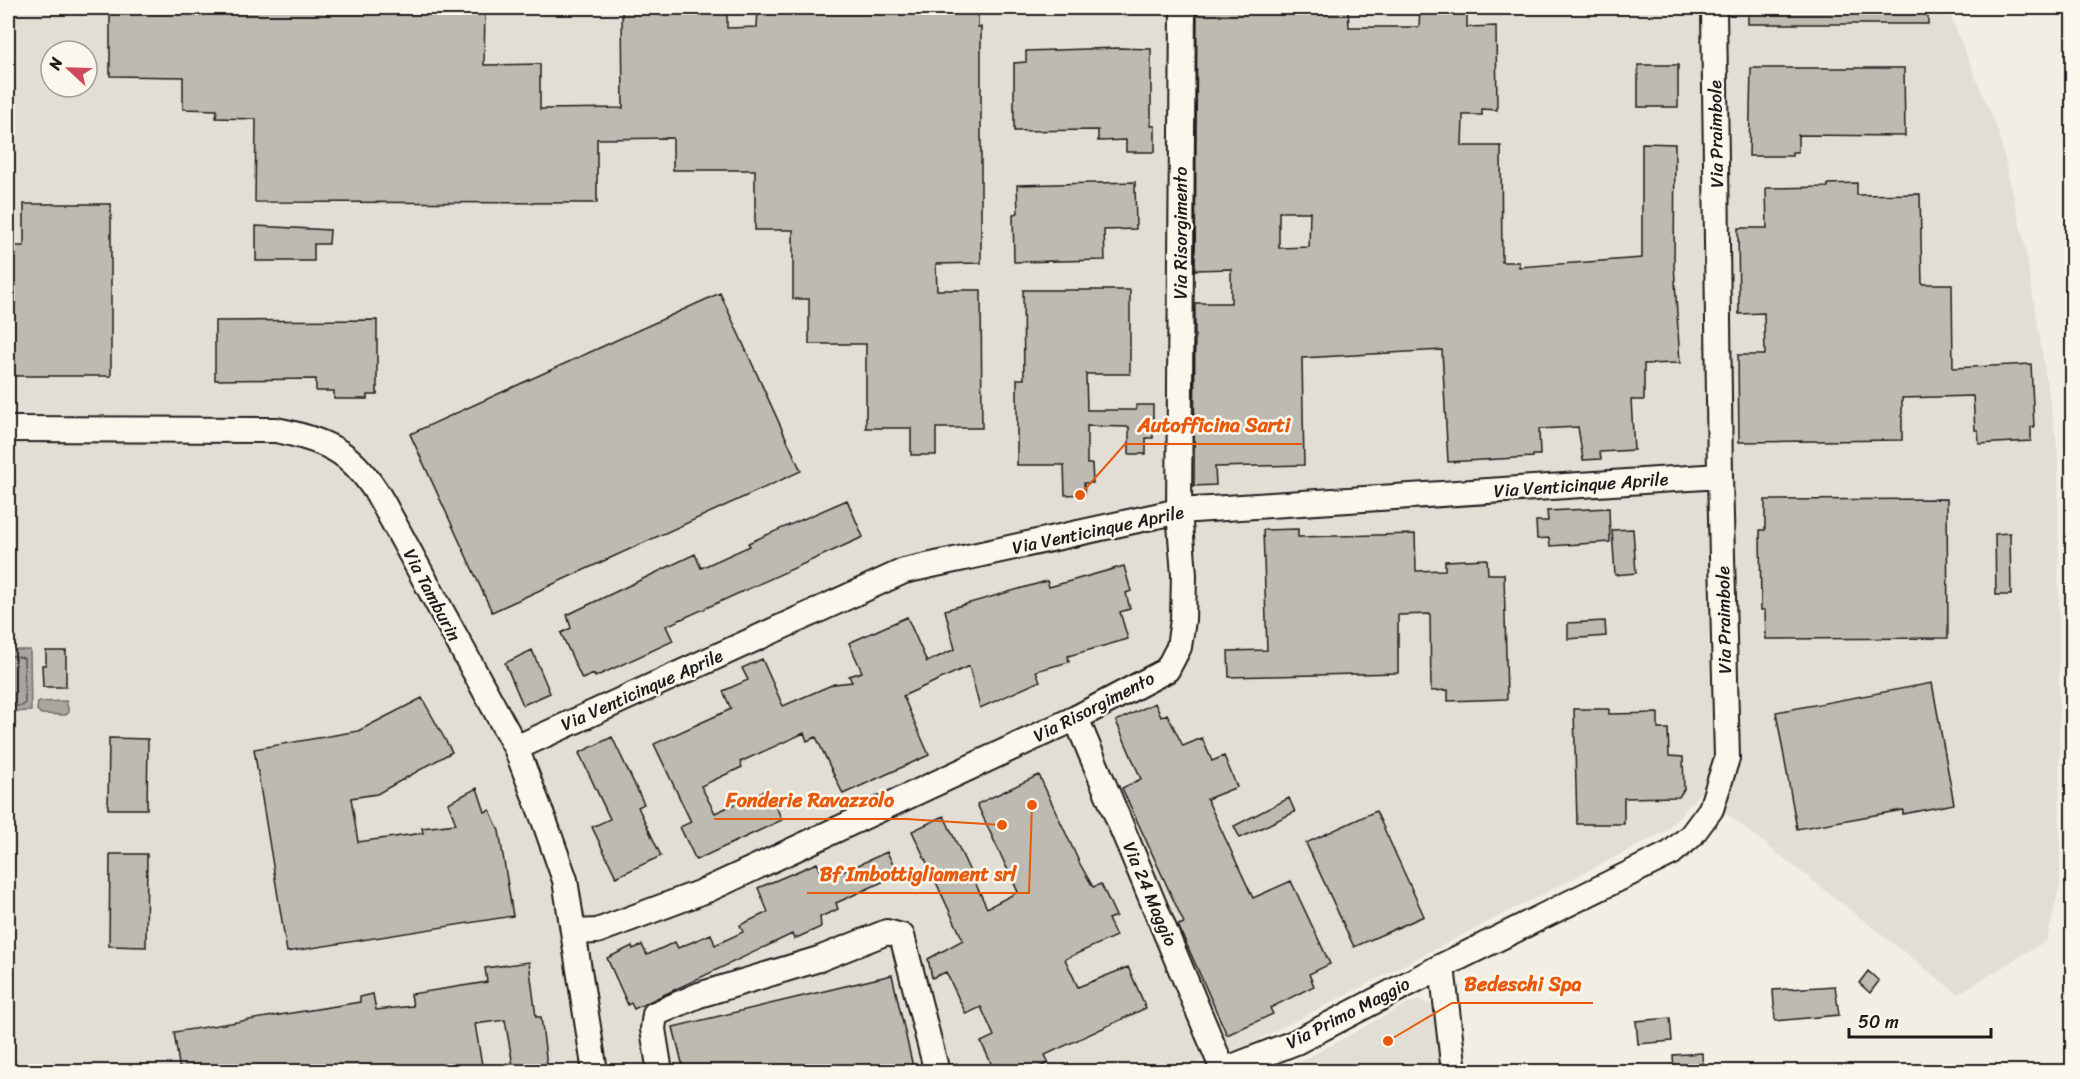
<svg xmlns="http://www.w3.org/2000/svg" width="2080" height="1079" font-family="Sriracha,sans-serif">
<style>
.built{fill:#e2ded5;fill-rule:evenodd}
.water{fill:#a9a6a0;stroke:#716f6b;stroke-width:1.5}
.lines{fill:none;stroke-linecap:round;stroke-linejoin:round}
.shore{stroke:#545351;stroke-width:1.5}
.building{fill:#bdbab1;stroke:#1c1c1c;stroke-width:1.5;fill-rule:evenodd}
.minor-casing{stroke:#1c1c1c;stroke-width:28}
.minor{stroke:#fbf7ec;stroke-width:24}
.labels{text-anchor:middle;stroke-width:5;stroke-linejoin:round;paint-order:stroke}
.street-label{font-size:18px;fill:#1c1c1c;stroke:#fbf7ec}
.leader{fill:none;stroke:#e8590c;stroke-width:2}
.callout-dot{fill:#e8590c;stroke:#fbf7ec;stroke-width:2}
.callout-label{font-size:20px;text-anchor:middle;font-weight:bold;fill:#e8590c;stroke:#fbf7ec;stroke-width:5;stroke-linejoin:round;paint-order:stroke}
</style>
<rect width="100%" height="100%" fill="#f2eee4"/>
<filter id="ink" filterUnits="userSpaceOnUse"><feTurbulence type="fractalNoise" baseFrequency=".0167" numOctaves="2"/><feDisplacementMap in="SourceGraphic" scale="12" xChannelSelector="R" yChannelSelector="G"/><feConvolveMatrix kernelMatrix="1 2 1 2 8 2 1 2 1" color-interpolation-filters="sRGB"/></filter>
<g filter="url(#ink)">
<path class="built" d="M 8,8 L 1947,8 L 1998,131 L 2024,241 L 2058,452 L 2060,884 L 2047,940 L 1958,994 L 1700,793 L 1666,831 L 1248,1045 L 1171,1071 L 8,1071 ZM 51,51 L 87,51 L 87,87 L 51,87 Z
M 1420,1000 L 1431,1005 L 1435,1017 L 1440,1071 L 1284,1071 L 1408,1003 Z"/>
<path class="water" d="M 8,650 L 30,650 L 31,711 L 8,712 Z
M 66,701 L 69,712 L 66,715 L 41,714 L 37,710 L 38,702 Z"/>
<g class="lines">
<path class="shore" d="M 8,655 L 24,658 L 25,703 L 22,706 L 8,706"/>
</g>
<path class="building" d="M 110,8 L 485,8 L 484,65 L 540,64 L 540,109 L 623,108 L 622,8 L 727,8 L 727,28 L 757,27 L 758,8 L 978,8 L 978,27 L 981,27 L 981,263 L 936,264 L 937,290 L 981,290 L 982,428 L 936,428 L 936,455 L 911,455 L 911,428 L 866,428 L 866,344 L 809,344 L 809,299 L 793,299 L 793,230 L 755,230 L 755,170 L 673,170 L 673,138 L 597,139 L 597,203 L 255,202 L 256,119 L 216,118 L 217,110 L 183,109 L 183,77 L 110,76 Z
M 1197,8 L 1348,8 L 1349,27 L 1419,27 L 1420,8 L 1467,8 L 1467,27 L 1496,26 L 1497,110 L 1482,109 L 1482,115 L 1463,115 L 1462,146 L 1501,146 L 1502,262 L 1519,262 L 1519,267 L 1642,258 L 1642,143 L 1675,144 L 1674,264 L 1680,363 L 1644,364 L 1644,400 L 1631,400 L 1634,450 L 1600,452 L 1601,459 L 1583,460 L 1578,427 L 1539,429 L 1540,455 L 1533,455 L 1533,457 L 1448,462 L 1442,350 L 1302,358 L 1304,465 L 1215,467 L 1216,485 L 1194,486 L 1195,303 L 1231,303 L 1231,269 L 1195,270 ZM 1279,212 L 1310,212 L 1309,247 L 1279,248 Z
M 1748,8 L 1928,8 L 1928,24 L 1748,24 Z
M 1118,48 L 1151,49 L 1151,126 L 1155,126 L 1155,152 L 1126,152 L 1126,140 L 1098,141 L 1098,130 L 1014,131 L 1014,63 L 1026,62 L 1026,51 Z
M 1638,65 L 1678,65 L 1678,107 L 1638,107 Z
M 1751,68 L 1904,68 L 1905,136 L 1798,135 L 1798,152 L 1792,152 L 1792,156 L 1749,156 Z
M 1135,182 L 1136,229 L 1104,230 L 1105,260 L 1014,262 L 1013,214 L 1018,213 L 1017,185 Z
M 1857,183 L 1857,195 L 1920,194 L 1922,284 L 1952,284 L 1953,368 L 2031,364 L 2034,427 L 2031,427 L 2031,441 L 1979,444 L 1978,430 L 1975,430 L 1973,396 L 1902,398 L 1902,440 L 1739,442 L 1738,355 L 1765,355 L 1764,313 L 1739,314 L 1738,228 L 1767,228 L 1766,188 L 1828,187 L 1828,184 Z
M 24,204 L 111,204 L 111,376 L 8,376 L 8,246 L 24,246 Z
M 256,226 L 330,230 L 329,244 L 314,244 L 314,261 L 256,261 Z
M 1023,290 L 1130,290 L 1130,374 L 1086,374 L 1087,410 L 1136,410 L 1136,405 L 1153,405 L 1153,438 L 1146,438 L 1146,454 L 1129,454 L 1129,427 L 1087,426 L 1087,464 L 1092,464 L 1093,483 L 1084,483 L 1085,494 L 1065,495 L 1064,465 L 1017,465 L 1017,379 L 1024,379 Z
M 720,293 L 801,471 L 492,612 L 410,434 Z
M 377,320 L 377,395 L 367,395 L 367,399 L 334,399 L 334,391 L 316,391 L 316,379 L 215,380 L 215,321 Z
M 1947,499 L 1948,638 L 1766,639 L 1765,610 L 1761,610 L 1760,530 L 1765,530 L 1765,500 Z
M 847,500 L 863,537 L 666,626 L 673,641 L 595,677 L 594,674 L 582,679 L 561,633 L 571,628 L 567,615 L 695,554 L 701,568 L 750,546 L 748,543 Z
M 1609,508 L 1610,542 L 1550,546 L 1549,538 L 1537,539 L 1536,521 L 1548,521 L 1547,511 Z
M 1298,529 L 1298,537 L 1415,534 L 1416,571 L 1445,570 L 1445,561 L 1487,559 L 1488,574 L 1504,574 L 1507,699 L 1448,701 L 1448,690 L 1431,691 L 1430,614 L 1398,615 L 1398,673 L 1229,677 L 1228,651 L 1267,650 L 1263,530 Z
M 1633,529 L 1636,573 L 1615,575 L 1612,530 Z
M 2010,533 L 2011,595 L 1996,595 L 1995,534 Z
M 1124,566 L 1131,591 L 1126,593 L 1130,609 L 1120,612 L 1128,639 L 1068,656 L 1069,662 L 1036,671 L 1040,681 L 980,708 L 969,666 L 903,696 L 929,755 L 843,794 L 816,737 L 807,741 L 804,733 L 740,762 L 742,767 L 701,786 L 715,813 L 768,789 L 782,820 L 696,860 L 680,827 L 691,822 L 654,744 L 731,709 L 723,691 L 748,680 L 742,668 L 762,659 L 783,706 L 834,684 L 852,682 L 849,676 L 862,672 L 849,643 L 907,617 L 927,662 L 955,649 L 945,610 L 1047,581 L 1049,587 Z
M 1605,621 L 1606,636 L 1568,639 L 1568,623 Z
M 532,650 L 550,693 L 523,705 L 505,663 Z
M 46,651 L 66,651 L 66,687 L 43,687 L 42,665 L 46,665 Z
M 1932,683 L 1954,804 L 1903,814 L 1903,810 L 1797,829 L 1776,712 Z
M 422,698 L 452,752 L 377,794 L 351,798 L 358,842 L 423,833 L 422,828 L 456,824 L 448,803 L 477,788 L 485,812 L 490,810 L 499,831 L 513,916 L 287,952 L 254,749 L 358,731 Z
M 1155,703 L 1161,717 L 1167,714 L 1183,746 L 1202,738 L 1212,761 L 1224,756 L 1237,787 L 1207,799 L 1253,898 L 1291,881 L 1330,964 L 1309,974 L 1314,986 L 1270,1008 L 1273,1014 L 1227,1035 L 1178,925 L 1184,923 L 1122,788 L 1141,779 L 1116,721 Z
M 1574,709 L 1609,709 L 1609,714 L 1658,713 L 1658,729 L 1668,729 L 1669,756 L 1683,757 L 1684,789 L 1679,797 L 1624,798 L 1624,824 L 1577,824 Z
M 612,737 L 644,804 L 638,807 L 661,856 L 616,877 L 592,827 L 610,819 L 579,753 Z
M 109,738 L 148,739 L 147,809 L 108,809 Z
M 1039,775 L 1080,864 L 1093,887 L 1101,884 L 1116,916 L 1108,919 L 1116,936 L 1065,959 L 1078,987 L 1128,967 L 1146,1008 L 1045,1055 L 1049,1063 L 1030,1071 L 995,1071 L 981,1042 L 994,1036 L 981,1007 L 966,1014 L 946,972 L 932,978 L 928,959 L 963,940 L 912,831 L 944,816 L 987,908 L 1018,892 L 977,804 Z
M 1289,798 L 1295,812 L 1240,838 L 1234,826 Z
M 1376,811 L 1424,916 L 1354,947 L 1306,843 Z
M 887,852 L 898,875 L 836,903 L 838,909 L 820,917 L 821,927 L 794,939 L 792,934 L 634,1009 L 631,1003 L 628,1005 L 607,958 L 632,946 L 633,949 L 642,945 L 647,955 L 675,942 L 678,948 L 711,934 L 715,945 L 743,932 L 740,925 L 768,912 L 758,888 L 817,863 L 825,880 Z
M 110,854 L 147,854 L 146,947 L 109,946 Z
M 529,962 L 536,1017 L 541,1017 L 547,1065 L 533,1067 L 534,1071 L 514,1071 L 505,1020 L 475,1024 L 483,1071 L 180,1071 L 174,1032 L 360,1002 L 360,997 L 373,994 L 376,1010 L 413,1006 L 411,994 L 487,982 L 485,968 Z
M 1868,971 L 1879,981 L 1870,993 L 1859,983 Z
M 892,975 L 914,1071 L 684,1071 L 673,1027 Z
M 1835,986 L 1839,1015 L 1775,1021 L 1773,990 Z
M 1670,1018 L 1672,1041 L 1638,1044 L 1636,1021 Z
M 1702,1053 L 1703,1071 L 1674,1071 L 1673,1055 Z"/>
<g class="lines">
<g class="minor-casing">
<path id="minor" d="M 8,429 L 276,430 C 331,441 355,454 383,503 L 516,748 L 545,823 L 565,880 L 595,1072
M 1076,718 L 1223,1070
M 516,748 L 904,571 L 1179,511 L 1720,476
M 575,932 L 597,931 L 707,890 L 1076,718 L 1167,670 L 1179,647 L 1183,620 L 1184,575 L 1179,511 L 1183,8
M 1442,966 L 1454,1072
M 660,1072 L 653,1029 L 655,1014 L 699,995 L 819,959 L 887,932 L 902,936 L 937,1072
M 1219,1072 L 1296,1042 L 1442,966 L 1671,853 L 1691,836 L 1711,809 L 1727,758 L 1720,476 L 1714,8"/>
</g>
<use href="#minor" class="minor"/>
</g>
</g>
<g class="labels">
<g class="street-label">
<text transform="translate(1716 134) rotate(-91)" y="6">Via Praimbole</text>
<text transform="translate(1181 233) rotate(-90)" y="6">Via Risorgimento</text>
<text transform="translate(1581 485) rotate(-4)" y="6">Via Venticinque Aprile</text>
<text transform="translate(1098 530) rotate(-12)" y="6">Via Venticinque Aprile</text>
<text transform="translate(432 595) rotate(62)" y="6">Via Tamburin</text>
<text transform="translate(1724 620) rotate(-91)" y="6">Via Praimbole</text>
<text transform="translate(642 690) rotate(-24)" y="6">Via Venticinque Aprile</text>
<text transform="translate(1094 707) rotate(-27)" y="6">Via Risorgimento</text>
<text transform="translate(1150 894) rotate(67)" y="6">Via 24 Maggio</text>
<text transform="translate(1348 1013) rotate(-27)" y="6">Via Primo Maggio</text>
</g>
</g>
<path class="leader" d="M1080 495L1125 444H1302M1002 825L906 819H714M1032 805L1029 893H807M1388 1041L1452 1003H1593"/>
<g class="callout-dot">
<circle cx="1080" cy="495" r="6"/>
<circle cx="1002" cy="825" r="6"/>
<circle cx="1032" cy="805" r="6"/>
<circle cx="1388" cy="1041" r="6"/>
</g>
<g class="callout-label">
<text x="1214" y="432">Autofficina Sarti</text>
<text x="810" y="807">Fonderie Ravazzolo</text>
<text x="918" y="881">Bf Imbottigliament srl</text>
<text x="1523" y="991">Bedeschi Spa</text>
</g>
<rect width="2080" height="1079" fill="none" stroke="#fbf7ec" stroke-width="30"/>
<rect x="15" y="15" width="2050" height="1049" fill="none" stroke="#1c1c1c" stroke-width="2" filter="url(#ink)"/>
<g transform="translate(69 69) rotate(292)"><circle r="28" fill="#fbf7ec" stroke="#a29f99" stroke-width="1.5"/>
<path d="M0-4.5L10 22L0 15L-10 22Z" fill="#d1495b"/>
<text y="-9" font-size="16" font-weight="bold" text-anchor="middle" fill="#1c1c1c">N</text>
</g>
<path d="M1849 1028v9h142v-9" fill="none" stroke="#1c1c1c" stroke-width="3"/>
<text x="1858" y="1028" font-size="18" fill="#1c1c1c" stroke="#fbf7ec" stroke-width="4.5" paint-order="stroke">50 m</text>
</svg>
